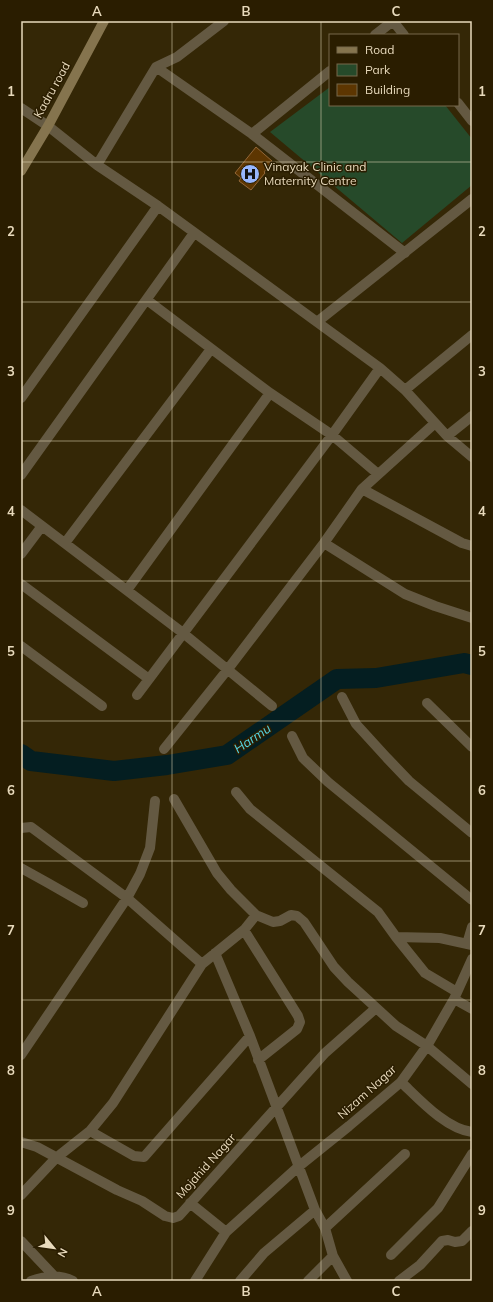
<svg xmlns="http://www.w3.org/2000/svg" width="493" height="1302" font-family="Mulish,sans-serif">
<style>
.green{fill:#264a2a}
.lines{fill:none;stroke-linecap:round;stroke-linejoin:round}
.river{stroke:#041e21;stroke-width:20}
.building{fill:#5d3601;stroke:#936738}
.street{stroke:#645942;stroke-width:10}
.secondary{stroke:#85744e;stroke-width:10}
.grid{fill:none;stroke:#e8dabc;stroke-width:1;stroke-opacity:0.55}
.labels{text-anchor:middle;stroke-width:3;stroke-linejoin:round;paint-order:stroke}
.street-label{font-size:12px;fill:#e8dabc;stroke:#2a1d00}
.poi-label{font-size:12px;fill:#e8dabc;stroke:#2a1d00;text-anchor:start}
.water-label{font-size:13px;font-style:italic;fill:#54d3e2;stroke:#2a1d00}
.neatline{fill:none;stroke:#e8dabc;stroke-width:1.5}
.grid-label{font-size:13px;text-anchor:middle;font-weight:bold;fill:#e8dabc}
</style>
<rect width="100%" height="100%" fill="#342706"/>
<path class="green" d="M 330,87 L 330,105 L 445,105 L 472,139 L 472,185 L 402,243 L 270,132 Z"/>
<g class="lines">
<path class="river" d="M 21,754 L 31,761 L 114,771 L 167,765 L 227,755 L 337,679 L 376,678 L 464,663 L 472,665"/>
</g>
<path class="building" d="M 256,147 L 272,161 L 264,172 L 265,173 L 251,190 L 239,181 L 241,178 L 235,173 Z"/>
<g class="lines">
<path class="street" d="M 393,21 L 404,35
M 375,35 L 393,21
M 156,67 L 252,134 L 405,253
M 458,103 L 472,121
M 21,108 L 48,126 L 97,165 L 158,206 L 380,368 L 405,390 L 447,436 L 472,457
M 252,134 L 330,71
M 97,165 L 156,67 L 177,57 L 224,21
M 147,300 L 270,393 L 332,435 L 378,474
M 317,322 L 472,199
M 405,390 L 472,335
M 21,398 L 158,206
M 447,436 L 472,416
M 21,475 L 194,233
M 362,489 L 462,543 L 472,546
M 21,510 L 183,633 L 272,706
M 65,543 L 211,349
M 324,543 L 405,594 L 435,606 L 472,618
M 21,554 L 42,526
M 21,584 L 149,679
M 127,590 L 270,393
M 21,646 L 102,706
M 137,695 L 332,435 L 380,368
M 342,697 L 356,724 L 387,758 L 409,781 L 472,833
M 427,703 L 472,747
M 292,736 L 303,758 L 328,782 L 472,900
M 164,749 L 228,669 L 324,543 L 362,489 L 434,424
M 236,792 L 250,809 L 378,912 L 396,937 L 425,973 L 457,992
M 174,799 L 217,873 L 231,890 L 256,915 L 273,922 L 280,921 L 291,915 L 297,916 L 304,922 L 334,967 L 348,982 L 396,1026 L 427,1046 L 472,1084
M 21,828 L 31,827 L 127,898 L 202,964
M 21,868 L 48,883 L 83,903
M 244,930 L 298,1016 L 300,1022 L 297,1029 L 258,1060
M 396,937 L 440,938 L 472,945
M 467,944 L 472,927
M 215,953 L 250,1036
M 454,999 L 472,1009
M 21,1055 L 127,898 L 140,874 L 150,848 L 155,801
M 401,1082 C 419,1099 446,1129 472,1132
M 90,1131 L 134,1156 L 144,1157 L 250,1036 L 315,1210 L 325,1228 L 333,1256 L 347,1281
M 21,1142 L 37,1147 L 117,1190 L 142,1201 L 165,1216 L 173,1218 L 179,1216 L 325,1053 L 376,1008
M 21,1195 L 56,1158 L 90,1131 L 113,1103 L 202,964 L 244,930 L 256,915
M 190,1203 L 226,1232
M 325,1228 L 405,1154
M 21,1241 L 55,1277
M 391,1255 L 438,1208 L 472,1154
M 31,1281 C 45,1276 59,1274 73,1281
M 195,1281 L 226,1232 L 298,1167 L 349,1126 L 401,1082 L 427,1046 L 454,999 L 472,959
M 240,1281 L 264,1253 L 315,1210
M 308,1281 L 333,1256
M 399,1281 L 420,1265 L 442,1241 L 448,1240 L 455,1242 L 462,1241 L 472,1231"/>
<path class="secondary" d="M 21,171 L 48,126 L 104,21"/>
</g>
<path class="grid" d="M 172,21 L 172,1281M 321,21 L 321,1281M 21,162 L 472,162M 21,302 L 472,302M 21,441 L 472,441M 21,581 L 472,581M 21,721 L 472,721M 21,861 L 472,861M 21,1000 L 472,1000M 21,1140 L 472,1140"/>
<defs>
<g id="hospital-disc" transform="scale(1)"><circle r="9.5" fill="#97b6fd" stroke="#2a1d00"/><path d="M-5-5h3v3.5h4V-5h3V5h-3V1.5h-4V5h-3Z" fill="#111"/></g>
</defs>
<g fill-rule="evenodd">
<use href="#hospital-disc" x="250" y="174"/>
</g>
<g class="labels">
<g class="street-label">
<text transform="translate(52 90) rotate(-61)" y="4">Kadru road</text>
<text transform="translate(367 1092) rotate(-42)" y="4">Nizam Nagar</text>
<text transform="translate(206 1166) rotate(-48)" y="4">Mojahid Nagar</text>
</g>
<g class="poi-label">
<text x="264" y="171">Vinayak Clinic and<tspan x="264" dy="14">Maternity Centre</tspan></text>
</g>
<g class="water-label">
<text transform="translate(252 738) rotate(-34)" y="5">Harmu</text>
</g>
</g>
<rect width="493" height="1302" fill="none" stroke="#2a1d00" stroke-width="44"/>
<rect x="329" y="34" width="130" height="72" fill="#2a1d00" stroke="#76694b"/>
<rect x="337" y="47" width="20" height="6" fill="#85744e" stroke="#76694b"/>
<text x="365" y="54" font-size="12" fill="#e8dabc">Road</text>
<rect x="337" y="64" width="20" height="12" fill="#264a2a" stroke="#76694b"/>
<text x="365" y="74" font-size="12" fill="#e8dabc">Park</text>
<rect x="337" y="84" width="20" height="12" fill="#5d3601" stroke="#76694b"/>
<text x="365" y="94" font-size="12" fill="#e8dabc">Building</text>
<g transform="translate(54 1248) rotate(119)" stroke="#2a1d00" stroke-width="3" paint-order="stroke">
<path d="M0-3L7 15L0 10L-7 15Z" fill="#e8dabc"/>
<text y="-6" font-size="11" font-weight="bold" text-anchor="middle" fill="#e8dabc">N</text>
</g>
<rect x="22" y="22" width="449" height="1258" class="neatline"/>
<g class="grid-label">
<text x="97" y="16">A</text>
<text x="246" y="16">B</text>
<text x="396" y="16">C</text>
<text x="11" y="96">1</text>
<text x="482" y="96">1</text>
<text x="11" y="236">2</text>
<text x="482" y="236">2</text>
<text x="11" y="376">3</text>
<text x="482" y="376">3</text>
<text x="11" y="516">4</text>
<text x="482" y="516">4</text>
<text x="11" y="656">5</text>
<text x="482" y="656">5</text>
<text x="11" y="795">6</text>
<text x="482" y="795">6</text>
<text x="11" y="935">7</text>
<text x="482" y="935">7</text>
<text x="11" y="1075">8</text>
<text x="482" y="1075">8</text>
<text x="11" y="1215">9</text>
<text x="482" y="1215">9</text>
<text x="97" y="1296">A</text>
<text x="246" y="1296">B</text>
<text x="396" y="1296">C</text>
</g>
</svg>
